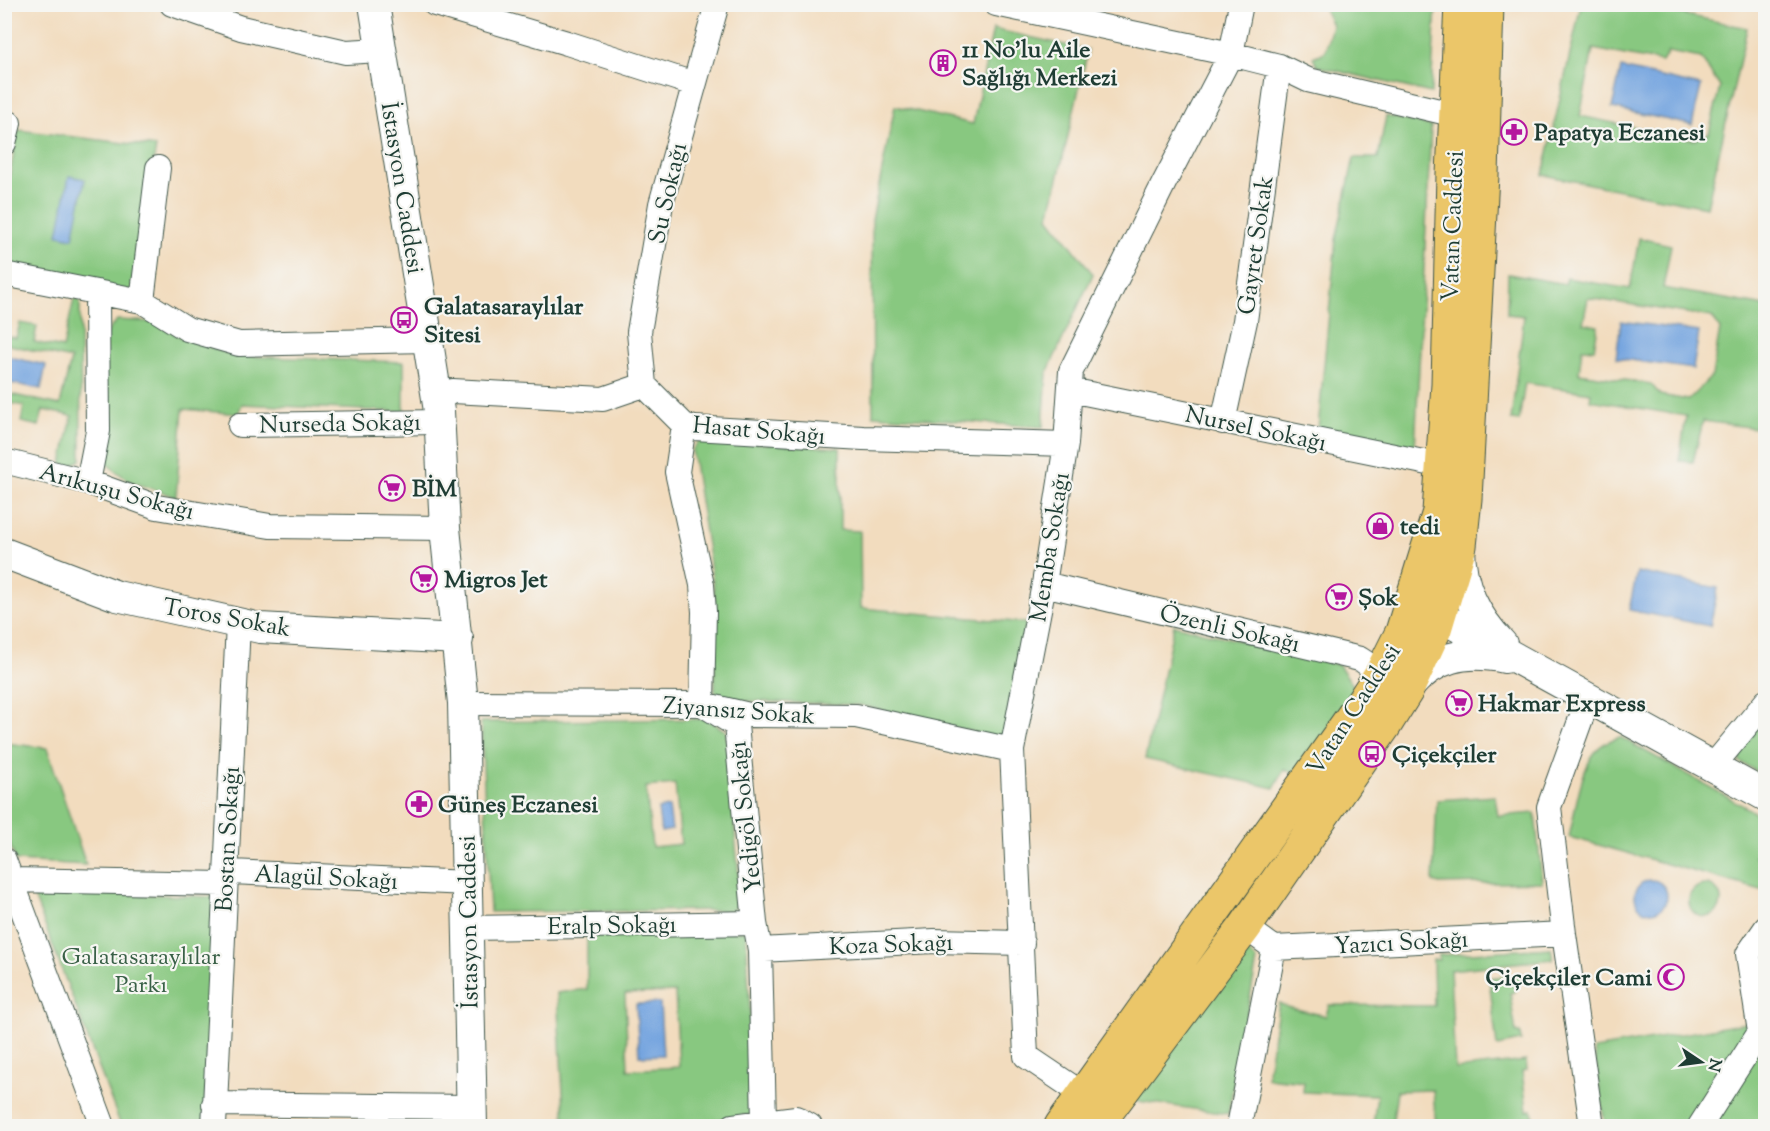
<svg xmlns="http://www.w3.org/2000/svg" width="1770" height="1131" font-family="'Sorts Mill Goudy',serif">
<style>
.green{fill:#88c880;stroke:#54825a;stroke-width:1.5;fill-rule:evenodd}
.water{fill:#75a4df;stroke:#4a708a;stroke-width:1.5}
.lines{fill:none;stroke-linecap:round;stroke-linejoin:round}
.minor-casing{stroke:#3f5549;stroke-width:26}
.tertiary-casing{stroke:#3f5549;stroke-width:32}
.primary-casing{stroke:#3f5549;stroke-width:35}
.minor{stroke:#fff;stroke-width:24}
.tertiary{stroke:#fff;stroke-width:30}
.primary{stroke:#ebc669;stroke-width:33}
.labels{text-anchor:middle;stroke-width:4.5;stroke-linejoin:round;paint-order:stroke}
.poi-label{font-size:24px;font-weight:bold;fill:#1f3d34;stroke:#f6f6f2;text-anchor:start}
.street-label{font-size:24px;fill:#1f3d34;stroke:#f6f6f2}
.park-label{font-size:24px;fill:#396047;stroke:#f6f6f2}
</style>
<rect width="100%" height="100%" fill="#f6f6f2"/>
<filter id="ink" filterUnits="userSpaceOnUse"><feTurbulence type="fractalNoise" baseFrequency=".0167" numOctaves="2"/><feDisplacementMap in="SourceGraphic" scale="12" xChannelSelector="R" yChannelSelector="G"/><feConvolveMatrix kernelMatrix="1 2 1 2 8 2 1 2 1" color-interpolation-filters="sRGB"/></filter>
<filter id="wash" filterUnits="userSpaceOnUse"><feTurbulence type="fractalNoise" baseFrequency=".008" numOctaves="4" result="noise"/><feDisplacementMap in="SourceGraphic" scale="24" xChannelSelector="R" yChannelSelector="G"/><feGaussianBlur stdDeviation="1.35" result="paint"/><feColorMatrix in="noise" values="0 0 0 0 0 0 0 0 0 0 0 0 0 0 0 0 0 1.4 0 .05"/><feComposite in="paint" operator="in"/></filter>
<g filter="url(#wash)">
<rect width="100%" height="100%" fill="#f2dcbe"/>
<path class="green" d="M 1322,5 L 1436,5 L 1431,93 L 1317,66 L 1313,57 L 1325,52 L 1332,25 Z
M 1581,5 L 1640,5 L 1747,28 L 1707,207 L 1543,175 ZM 1593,49 L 1662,62 L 1668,52 L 1701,58 L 1720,87 L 1709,133 L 1695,140 L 1580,116 Z
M 993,29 L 1088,50 L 1049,217 L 1093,274 L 1047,373 L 1043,427 L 873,415 L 872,220 L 895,106 L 973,124 Z
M 1386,116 L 1431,126 L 1415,448 L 1318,429 L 1336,239 L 1354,158 L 1378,158 Z
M 18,130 L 156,147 L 131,293 L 5,268 L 5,202 Z
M 1639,238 L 1671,245 L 1663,288 L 1765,306 L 1765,370 L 1755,428 L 1703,421 L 1693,462 L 1679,461 L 1686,416 L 1590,400 L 1591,393 L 1525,383 L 1519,421 L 1511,420 L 1524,316 L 1507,314 L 1508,274 L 1565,284 L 1567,278 L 1630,289 ZM 1588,298 L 1712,317 L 1720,329 L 1712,376 L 1688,400 L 1660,395 L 1651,384 L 1579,373 L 1582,348 L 1594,349 L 1598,326 L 1583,323 Z
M 74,299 L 80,300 L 81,460 L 70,466 L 62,464 L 72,416 L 43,410 L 39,426 L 21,422 L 24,406 L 5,402 L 5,393 L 60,405 L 71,359 L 5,344 L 5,336 L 16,338 L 20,323 L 37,326 L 34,342 L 63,348 Z
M 117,320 L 155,322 L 179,336 L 235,356 L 404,362 L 404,412 L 242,404 L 238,414 L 183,409 L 176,497 L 129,481 L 103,461 L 101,339 Z
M 700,440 L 840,448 L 840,530 L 860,531 L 861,608 L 1026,623 L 1005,735 L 993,737 L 860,705 L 723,700 L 715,692 L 715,596 L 692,450 Z
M 1174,625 L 1339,665 L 1357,691 L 1301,775 L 1284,770 L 1274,788 L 1145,759 Z
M 1765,718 L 1765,776 L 1740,762 L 1739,751 Z
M 706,719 L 726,731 L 741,903 L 732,910 L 490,912 L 481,722 ZM 675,784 L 681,844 L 652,847 L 646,787 Z
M 1620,737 L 1765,818 L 1765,840 L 1755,857 L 1765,865 L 1765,891 L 1569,837 C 1575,813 1580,770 1596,751 C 1602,743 1611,740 1620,737 Z
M 5,743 L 47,748 L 86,865 L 16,861 L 5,832 Z
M 1495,796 L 1498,816 L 1535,813 L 1542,882 L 1439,884 L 1433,882 L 1437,800 Z
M1689 901a16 16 0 1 1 32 0a16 16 0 1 1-32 0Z
M 32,891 L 218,897 L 204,1126 L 121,1126 Z
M 746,931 L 755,1114 L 679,1126 L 565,1126 L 557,993 L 587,989 L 587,932 ZM 675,992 L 679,1067 L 628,1070 L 625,994 Z
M 1239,944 L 1257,960 L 1228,1114 L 1131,1100 Z
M 1551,948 L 1553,959 L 1450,970 L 1455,1069 L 1526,1061 L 1527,1070 L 1522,1071 L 1527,1111 L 1532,1110 L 1534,1126 L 1436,1126 L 1433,1090 L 1397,1091 L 1392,1126 L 1373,1126 L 1377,1095 L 1303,1092 L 1304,1082 L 1267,1078 L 1279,1003 L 1287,1007 L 1326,1016 L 1329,1005 L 1434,1006 L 1433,959 L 1439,960 L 1439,955 Z
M 1544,972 L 1545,980 L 1514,983 L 1515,992 L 1510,993 L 1516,1033 L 1520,1033 L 1521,1041 L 1497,1046 L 1489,978 Z
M 1746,1023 L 1748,1036 L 1691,1126 L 1605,1126 L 1594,1049 Z
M 1765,1038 L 1765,1126 L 1712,1126 Z"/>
<path class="water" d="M 1621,68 L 1701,86 L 1692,125 L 1612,108 Z
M 69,176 L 85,179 L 73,238 L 58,235 Z
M 1621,321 L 1699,332 L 1693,369 L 1616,358 Z
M 5,356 L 46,365 L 41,389 L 5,382 Z
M 1637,572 L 1718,588 L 1710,626 L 1629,610 Z
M 669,807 L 672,830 L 661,832 L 658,809 Z
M1635 896a16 16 0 1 1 32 0a16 16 0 1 1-32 0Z
M 660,1003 L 663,1055 L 639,1056 L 636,1004 Z"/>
</g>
<g filter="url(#ink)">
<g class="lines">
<g class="minor-casing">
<path id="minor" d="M 172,4 L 241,28 L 346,52 L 381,50
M 435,4 L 567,43 L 694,84
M 996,4 L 1231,54 L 1279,66 L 1308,80 L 1456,115
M 4,122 L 9,123 L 4,143
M 4,274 L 142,301 L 187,329 L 239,344 L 427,340
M 142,301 L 158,168
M 644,385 L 684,425 L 694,428 L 863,438 L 1066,444
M 644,385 L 639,332 L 661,204 L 717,4
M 1070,390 L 1443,466
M 437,399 L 453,391 L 603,399 L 644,385
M 1223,422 L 1245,321 L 1279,66
M 240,425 L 439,422
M 684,425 L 677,472 L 702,585 L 704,612 L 702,704 L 736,725 L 755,923 L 760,950 L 764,1122
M 4,461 L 88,482 L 157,507 L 270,526 L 445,528
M 88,482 L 98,431 L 97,292
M 1044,584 L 1360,659 L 1395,682
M 1588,699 L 1549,807 L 1564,934 L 1592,1126
M 463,703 L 702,704 L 749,715 L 856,716 L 1012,750
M 1713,766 L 1766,702
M 4,860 L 103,1126
M 12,880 L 224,884 L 232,872 L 467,883
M 1245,927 L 1274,948 L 1564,934
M 468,928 L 755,923
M 760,950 L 934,941 L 1022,943
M 1084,1095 L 1026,1056 L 1012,750 L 1044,584 L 1066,444 L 1071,371 L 1164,183 L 1231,54 L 1241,4
M 214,1104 L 471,1107
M 214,1126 L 238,624
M 733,1126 L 796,1118 L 810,1126
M 1239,1126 L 1274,948
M 1700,1126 L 1760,1032 L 1748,954 L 1766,928"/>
</g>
<g class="tertiary-casing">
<path id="tertiary" d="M 374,4 L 439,411 L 445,528 L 463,703 L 472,1126
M 1460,546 C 1460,586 1475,616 1502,644
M 4,553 L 117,596 L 260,628 L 458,639
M 1416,607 L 1439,616 L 1766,796
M 1408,688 C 1435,656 1464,650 1505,658"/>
</g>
<g class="primary-casing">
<path id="primary" d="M 1061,1126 L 1360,706 L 1382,672 L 1402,632 L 1439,512 L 1448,385 L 1453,174 L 1461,4
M 1096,1126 L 1245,927 L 1385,725 L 1407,690 L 1435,629 L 1460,546 L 1465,499 L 1482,175 L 1487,4"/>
</g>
<use href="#minor" class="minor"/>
<use href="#tertiary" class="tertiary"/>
<use href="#primary" class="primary"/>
</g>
</g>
<defs>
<g id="building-ring" transform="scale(1.35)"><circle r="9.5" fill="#f6f6f2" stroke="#b5179e" stroke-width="1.5"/><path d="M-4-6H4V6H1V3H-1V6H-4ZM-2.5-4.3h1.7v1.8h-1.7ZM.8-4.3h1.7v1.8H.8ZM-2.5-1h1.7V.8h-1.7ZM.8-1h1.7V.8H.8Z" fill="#b5179e"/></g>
<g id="pharmacy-ring" transform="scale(1.35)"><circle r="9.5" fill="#f6f6f2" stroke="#b5179e" stroke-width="1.5"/><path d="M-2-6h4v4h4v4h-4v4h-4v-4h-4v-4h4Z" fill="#b5179e"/></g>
<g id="bus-ring" transform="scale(1.35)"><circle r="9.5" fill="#f6f6f2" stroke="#b5179e" stroke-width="1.5"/><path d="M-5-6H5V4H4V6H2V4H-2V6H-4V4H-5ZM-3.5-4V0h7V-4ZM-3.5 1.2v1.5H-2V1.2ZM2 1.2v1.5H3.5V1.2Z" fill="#b5179e"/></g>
<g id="supermarket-ring" transform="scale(1.35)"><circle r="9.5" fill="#f6f6f2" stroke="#b5179e" stroke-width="1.5"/><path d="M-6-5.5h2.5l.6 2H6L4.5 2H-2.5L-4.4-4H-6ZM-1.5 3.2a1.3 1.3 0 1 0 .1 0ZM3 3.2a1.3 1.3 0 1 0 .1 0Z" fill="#b5179e"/></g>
<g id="shop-ring" transform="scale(1.35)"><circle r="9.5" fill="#f6f6f2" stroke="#b5179e" stroke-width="1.5"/><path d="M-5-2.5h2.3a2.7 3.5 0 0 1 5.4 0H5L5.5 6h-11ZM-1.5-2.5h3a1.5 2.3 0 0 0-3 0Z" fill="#b5179e"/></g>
<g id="mosque-ring" transform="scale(1.35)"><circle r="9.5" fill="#f6f6f2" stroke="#b5179e" stroke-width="1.5"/><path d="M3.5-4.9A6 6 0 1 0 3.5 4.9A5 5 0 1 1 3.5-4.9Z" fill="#b5179e"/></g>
</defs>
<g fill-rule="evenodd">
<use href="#building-ring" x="943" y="63"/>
<use href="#pharmacy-ring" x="1514" y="132"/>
<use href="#bus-ring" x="404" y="320"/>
<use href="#supermarket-ring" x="392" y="488"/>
<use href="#shop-ring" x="1380" y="526"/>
<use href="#supermarket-ring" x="424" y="579"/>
<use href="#supermarket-ring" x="1339" y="597"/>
<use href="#supermarket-ring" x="1459" y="703"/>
<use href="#bus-ring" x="1372" y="754"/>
<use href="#pharmacy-ring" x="419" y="804"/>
<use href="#mosque-ring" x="1671" y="977"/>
</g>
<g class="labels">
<g class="poi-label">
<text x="962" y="57">11 No'lu Aile<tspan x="962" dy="28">Sağlığı Merkezi</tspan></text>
<text x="1534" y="140">Papatya Eczanesi</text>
<text x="424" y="314">Galatasaraylılar<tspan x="424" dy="28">Sitesi</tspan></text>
<text x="412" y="496">BİM</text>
<text x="1400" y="534">tedi</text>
<text x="444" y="587">Migros Jet</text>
<text x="1358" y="605">Şok</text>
<text x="1478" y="711">Hakmar Express</text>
<text x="1392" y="762">Çiçekçiler</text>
<text x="438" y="812">Güneş Eczanesi</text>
<text x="1652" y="985" text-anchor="end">Çiçekçiler Cami</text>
</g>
<g class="street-label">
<text transform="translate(403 188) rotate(81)" y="8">İstasyon Caddesi</text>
<text transform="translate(667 193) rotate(-77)" y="8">Su Sokağı</text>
<text transform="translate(1452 226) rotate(-88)" y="8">Vatan Caddesi</text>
<text transform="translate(1255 245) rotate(-82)" y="8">Gayret Sokak</text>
<text transform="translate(340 423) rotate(-1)" y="8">Nurseda Sokağı</text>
<text transform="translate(1256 428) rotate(12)" y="8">Nursel Sokağı</text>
<text transform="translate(759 430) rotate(5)" y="8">Hasat Sokağı</text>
<text transform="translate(117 491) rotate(15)" y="8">Arıkuşu Sokağı</text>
<text transform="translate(1049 547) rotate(-81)" y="8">Memba Sokağı</text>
<text transform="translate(227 617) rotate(10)" y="8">Toros Sokak</text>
<text transform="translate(1230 628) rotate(13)" y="8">Özenli Sokağı</text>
<text transform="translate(1353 709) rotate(-57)" y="8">Vatan Caddesi</text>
<text transform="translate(739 710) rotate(4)" y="8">Ziyansız Sokak</text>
<text transform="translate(745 817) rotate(-96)" y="8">Yedigöl Sokağı</text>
<text transform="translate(227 839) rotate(-87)" y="8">Bostan Sokağı</text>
<text transform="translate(326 877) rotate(3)" y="8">Alagül Sokağı</text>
<text transform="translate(468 922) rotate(-91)" y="8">İstasyon Caddesi</text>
<text transform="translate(612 925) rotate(-1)" y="8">Eralp Sokağı</text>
<text transform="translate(1401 942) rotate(-3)" y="8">Yazıcı Sokağı</text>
<text transform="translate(891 944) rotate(-2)" y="8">Koza Sokağı</text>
</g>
<g class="park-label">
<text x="141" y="964">Galatasaraylılar<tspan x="141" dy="28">Parkı</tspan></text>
</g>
</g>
<rect width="1770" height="1131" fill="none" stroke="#f6f6f2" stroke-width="24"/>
<g transform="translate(1701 1062) rotate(103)" stroke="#f6f6f2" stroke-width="4.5" paint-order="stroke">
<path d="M0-4.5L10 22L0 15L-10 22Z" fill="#1f3d34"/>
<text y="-9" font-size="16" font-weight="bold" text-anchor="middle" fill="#1f3d34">N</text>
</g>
</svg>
